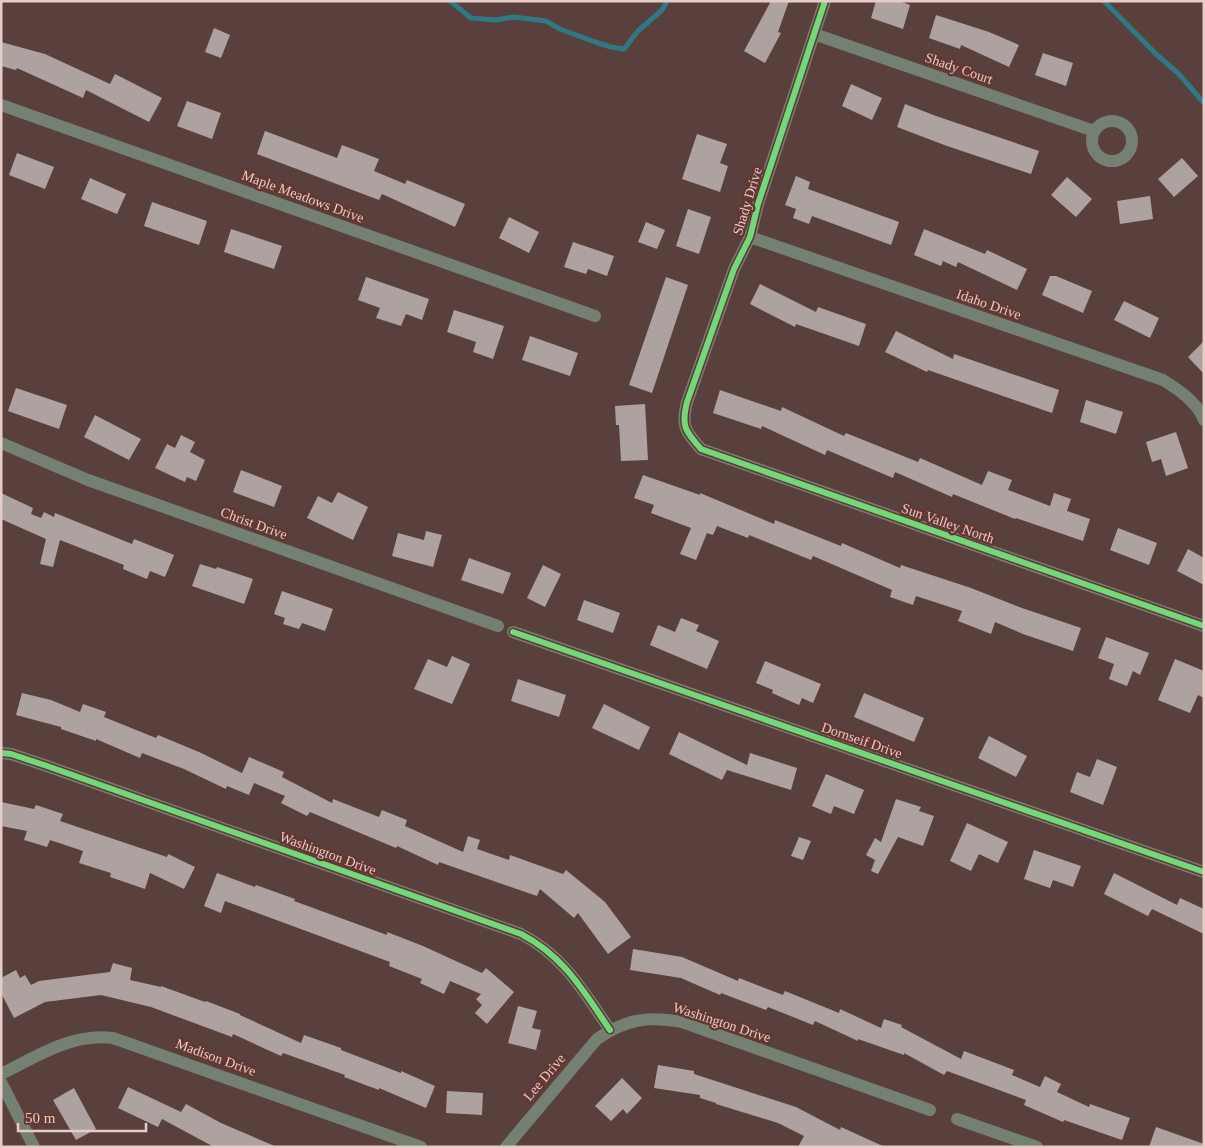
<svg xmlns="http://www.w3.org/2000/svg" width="1205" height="1148" font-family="'Times New Roman',serif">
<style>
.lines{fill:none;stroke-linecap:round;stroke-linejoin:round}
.stream{stroke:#2e7984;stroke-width:5}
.building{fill:#aea2a1}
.street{stroke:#738072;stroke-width:12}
.cycleway-casing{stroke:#643732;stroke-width:9}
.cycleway{stroke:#71d979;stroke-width:6}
.labels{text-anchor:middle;stroke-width:5;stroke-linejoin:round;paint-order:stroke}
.street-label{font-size:14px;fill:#e7cbc7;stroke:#643732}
</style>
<rect width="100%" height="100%" fill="#59403d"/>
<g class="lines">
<path class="stream" d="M 450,1 L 471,18 L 495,20 L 514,17 L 546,21 L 560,29 L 595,42 L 611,47 L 624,49 L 638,31 L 662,10 L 667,1
M 1104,1 L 1157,55 L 1178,73 L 1204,103"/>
</g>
<path class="building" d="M 771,1 L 789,1 L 778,32 L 781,33 L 765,63 L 744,51 Z
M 876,1 L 899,1 L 910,5 L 903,29 L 871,18 Z
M 936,15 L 989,32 L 1019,45 L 1009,67 L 961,45 L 960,49 L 929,38 Z
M 214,28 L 230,35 L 221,58 L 205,52 Z
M 1,42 L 45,54 L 110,84 L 115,74 L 162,98 L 149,122 L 86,90 L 83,98 L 17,68 L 16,70 L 1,66 Z
M 1043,53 L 1073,63 L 1066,86 L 1035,75 Z
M 851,84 L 882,98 L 872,120 L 842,106 Z
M 187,101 L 221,113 L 212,139 L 177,126 Z
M 905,104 L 936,116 L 1039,151 L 1031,174 L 947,146 L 897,127 Z
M 265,131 L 337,158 L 342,145 L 379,159 L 374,171 L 405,184 L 407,180 L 465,204 L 455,227 L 382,194 L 379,200 L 257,154 Z
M 697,134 L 727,144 L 720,163 L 728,166 L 720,192 L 682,179 Z
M 17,153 L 54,167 L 45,189 L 9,175 Z
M 1182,158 L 1198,176 L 1174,197 L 1158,179 Z
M 796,176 L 810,182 L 808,189 L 899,222 L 891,245 L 812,216 L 809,224 L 793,218 L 796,209 L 785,205 Z
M 1067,177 L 1092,199 L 1076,217 L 1051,195 Z
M 90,178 L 126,194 L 117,214 L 81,199 Z
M 1150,196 L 1153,219 L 1120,224 L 1117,201 Z
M 152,202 L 207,221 L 199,245 L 144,226 Z
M 688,209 L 711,217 L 699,254 L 676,246 Z
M 509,217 L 539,232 L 529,253 L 499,238 Z
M 646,222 L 665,230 L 657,249 L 638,242 Z
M 231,229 L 282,246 L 274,269 L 224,252 Z
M 924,229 L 985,254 L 987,250 L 1027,269 L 1017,290 L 958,262 L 956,267 L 943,261 L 941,266 L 914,255 Z
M 573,242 L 614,256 L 607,276 L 588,269 L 586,274 L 564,267 Z
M 1050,276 L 1056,276 L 1092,291 L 1083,313 L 1042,295 Z
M 366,277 L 429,299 L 422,320 L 406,314 L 401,326 L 376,318 L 380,308 L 358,300 Z
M 666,277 L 688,285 L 652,393 L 629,385 Z
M 760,284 L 816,312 L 818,307 L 866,324 L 859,346 L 796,324 L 795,327 L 750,304 Z
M 1124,301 L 1159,318 L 1150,338 L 1114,320 Z
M 454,310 L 504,326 L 493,359 L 473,352 L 476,342 L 447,332 Z
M 896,331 L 953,359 L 954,354 L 1059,390 L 1052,413 L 928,370 L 927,372 L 885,352 Z
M 530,336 L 578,353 L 570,376 L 522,360 Z
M 1204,341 L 1204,374 L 1188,357 Z
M 16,388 L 67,405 L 59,429 L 8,411 Z
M 720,390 L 781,411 L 782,407 L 844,436 L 846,433 L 918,462 L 920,458 L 982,485 L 988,471 L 1012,480 L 1008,490 L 1050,506 L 1054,493 L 1071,499 L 1067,511 L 1090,519 L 1083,541 L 1016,518 L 1015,519 L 953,494 L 952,497 L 895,472 L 893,478 L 827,450 L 825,455 L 762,426 L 761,429 L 713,413 Z
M 1086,400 L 1123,412 L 1116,434 L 1080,422 Z
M 645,404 L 648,460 L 621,461 L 619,425 L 616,425 L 615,406 Z
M 95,415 L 141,439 L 129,460 L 84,437 Z
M 1176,432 L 1188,468 L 1166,476 L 1161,459 L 1152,462 L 1146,442 Z
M 181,435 L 195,442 L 190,452 L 205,460 L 196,481 L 187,477 L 185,482 L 155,468 L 167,444 L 175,448 Z
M 241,470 L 282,486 L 274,507 L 233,492 Z
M 643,475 L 700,495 L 700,493 L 774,524 L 775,520 L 841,546 L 842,543 L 900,568 L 901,565 L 971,588 L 1019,607 L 1081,628 L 1073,651 L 1023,634 L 995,622 L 991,634 L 958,621 L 962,611 L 916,596 L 913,605 L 890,597 L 892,590 L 813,556 L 811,560 L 749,535 L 748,538 L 717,526 L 713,535 L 707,533 L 696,560 L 680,554 L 691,528 L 651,513 L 654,505 L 634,498 Z
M 338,492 L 368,507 L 353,540 L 307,518 L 318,496 L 332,503 Z
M 1,493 L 33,508 L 31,514 L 41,518 L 44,512 L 54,517 L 55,513 L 132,544 L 134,539 L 174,555 L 165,577 L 150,571 L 147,579 L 123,569 L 124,565 L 60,540 L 53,567 L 40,564 L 46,539 L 1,519 Z
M 1118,528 L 1157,543 L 1149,565 L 1110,550 Z
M 426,531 L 442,535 L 433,567 L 392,556 L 398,533 L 424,540 Z
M 1188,549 L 1204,558 L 1204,585 L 1177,571 Z
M 469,558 L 511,573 L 503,594 L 461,580 Z
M 200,564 L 216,569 L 217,567 L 253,579 L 244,604 L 192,586 Z
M 543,565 L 561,574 L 545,607 L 527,598 Z
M 282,591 L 333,609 L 325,631 L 302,623 L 299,629 L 283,624 L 285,618 L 274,614 Z
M 584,600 L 620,613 L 613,633 L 577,620 Z
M 681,618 L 699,625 L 696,631 L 719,641 L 707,669 L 650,645 L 658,625 L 675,632 Z
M 1106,637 L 1149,653 L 1140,675 L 1133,671 L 1127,686 L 1109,679 L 1114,664 L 1098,658 Z
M 452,656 L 470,664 L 452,704 L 414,689 L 428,659 L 447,667 Z
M 1175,659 L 1204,671 L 1204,698 L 1198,695 L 1190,713 L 1158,700 Z
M 765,661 L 821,684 L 813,703 L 802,698 L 799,705 L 772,693 L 773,690 L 756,683 Z
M 518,679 L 566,695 L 559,717 L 511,701 Z
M 22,693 L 51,700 L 80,712 L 83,704 L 106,712 L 104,717 L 156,738 L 158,735 L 199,752 L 242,773 L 249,757 L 284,772 L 282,777 L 332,803 L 333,799 L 379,817 L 382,810 L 407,820 L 405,826 L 463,852 L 468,836 L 480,840 L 477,849 L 509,860 L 510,855 L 563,874 L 566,870 L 605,902 L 631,937 L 608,954 L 578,913 L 574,918 L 540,889 L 537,896 L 439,862 L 438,865 L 397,846 L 396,848 L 310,812 L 307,816 L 281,803 L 285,796 L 254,783 L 249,795 L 227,786 L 226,789 L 184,769 L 142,753 L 140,758 L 96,739 L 96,741 L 61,729 L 61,727 L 16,715 Z
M 864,693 L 924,718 L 914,742 L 854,717 Z
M 604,704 L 650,727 L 639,750 L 592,728 Z
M 679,732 L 747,765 L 750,753 L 797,768 L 791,790 L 727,770 L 722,780 L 669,754 Z
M 989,736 L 1027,756 L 1016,777 L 978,758 Z
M 1097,759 L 1117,767 L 1103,805 L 1070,792 L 1077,772 L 1090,777 Z
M 826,774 L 864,790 L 854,814 L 834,806 L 831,814 L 812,806 Z
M 896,799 L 921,807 L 919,811 L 934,816 L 923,846 L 898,837 L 878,874 L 871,871 L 875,860 L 866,855 L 875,838 L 881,842 Z
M 1,802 L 34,809 L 36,805 L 63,814 L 60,821 L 167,857 L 168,854 L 195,867 L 184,889 L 150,873 L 145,889 L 110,877 L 111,873 L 79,863 L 83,851 L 50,840 L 47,847 L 24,840 L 27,831 L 1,826 Z
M 967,823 L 1008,842 L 998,863 L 979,854 L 971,871 L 950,861 Z
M 799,837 L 811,841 L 803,860 L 791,856 Z
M 1034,850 L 1081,866 L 1073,887 L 1053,880 L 1050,888 L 1024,879 Z
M 217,873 L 255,887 L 256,885 L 295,899 L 294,901 L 387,935 L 387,932 L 423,946 L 482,973 L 486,968 L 514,992 L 487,1024 L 475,1013 L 482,1005 L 476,999 L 481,994 L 450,981 L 444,994 L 420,983 L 422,979 L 389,966 L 390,962 L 225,901 L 221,913 L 204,906 Z
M 1114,873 L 1177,905 L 1180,898 L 1204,909 L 1204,934 L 1152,909 L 1148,916 L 1104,894 Z
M 633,949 L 682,957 L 738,981 L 739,978 L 783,995 L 785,991 L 839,1013 L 840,1009 L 881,1028 L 884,1019 L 902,1025 L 901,1027 L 961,1059 L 964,1051 L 1014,1070 L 1012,1075 L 1040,1087 L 1045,1076 L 1061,1084 L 1057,1092 L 1089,1107 L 1090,1104 L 1130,1118 L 1122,1140 L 1064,1120 L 1063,1122 L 1024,1105 L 1026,1100 L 947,1071 L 944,1075 L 904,1053 L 904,1055 L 858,1039 L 858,1041 L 815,1021 L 813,1025 L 768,1007 L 766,1010 L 721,993 L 720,995 L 681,978 L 630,970 Z
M 113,963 L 132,968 L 130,980 L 161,987 L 161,986 L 205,1002 L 206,1001 L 240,1014 L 240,1015 L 301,1043 L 304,1035 L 341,1048 L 341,1050 L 401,1073 L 401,1071 L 435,1086 L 426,1108 L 379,1088 L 379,1090 L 344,1077 L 345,1075 L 283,1053 L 281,1056 L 233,1034 L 232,1037 L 151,1007 L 101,995 L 45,1002 L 14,1018 L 1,993 L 1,978 L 16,970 L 20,978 L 25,975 L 31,985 L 39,981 L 110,972 Z
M 518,1006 L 537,1011 L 532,1028 L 541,1030 L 536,1050 L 508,1043 Z
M 658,1065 L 694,1071 L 694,1074 L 796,1107 L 840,1130 L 841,1127 L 885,1147 L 798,1147 L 804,1136 L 778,1123 L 716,1104 L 716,1103 L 700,1098 L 700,1095 L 654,1088 Z
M 622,1078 L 642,1098 L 627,1114 L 623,1109 L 611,1121 L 595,1106 Z
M 128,1087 L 181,1112 L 186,1104 L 221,1123 L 277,1147 L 214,1147 L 162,1119 L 158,1127 L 118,1108 Z
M 74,1088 L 96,1129 L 76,1140 L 53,1100 Z
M 447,1091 L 483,1093 L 482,1115 L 446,1113 Z
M 1156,1127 L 1204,1144 L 1204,1147 L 1149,1147 Z"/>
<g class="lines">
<path class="street" d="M 825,1 L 758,204 L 750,237 L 734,269 L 687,402 C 681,426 685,431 701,449 L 1204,626
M 814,34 L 1094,131
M 1,105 L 595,316
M1092 141a20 20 0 1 1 40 0a20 20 0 1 1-40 0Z
M 750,237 L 1163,380 C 1179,390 1197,402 1204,420
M 1,443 L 88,480 L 498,626
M 513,632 L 1204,872
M 1,753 L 11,754 L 47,766 L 521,934 C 564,956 584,992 610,1030
M 1,1074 C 38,1056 71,1033 113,1038 L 421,1147
M 1,1082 L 34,1147
M 957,1119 L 1037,1147
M 506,1147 L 597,1039 C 626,1019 647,1016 682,1022 L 930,1110"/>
<g class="cycleway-casing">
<path id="cycleway" d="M 825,1 L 758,204 L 750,237 L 734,269 L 687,402 C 681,426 685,431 701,449 L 1204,626
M 513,632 L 1204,872
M 1,753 L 11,754 L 47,766 L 521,934 C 564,956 584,992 610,1030"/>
</g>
<use href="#cycleway" class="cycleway"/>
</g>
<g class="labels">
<g class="street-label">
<text transform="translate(959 68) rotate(19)" y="5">Shady Court</text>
<text transform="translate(303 196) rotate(20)" y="5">Maple Meadows Drive</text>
<text transform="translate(747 201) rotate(-73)" y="5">Shady Drive</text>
<text transform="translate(989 304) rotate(19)" y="5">Idaho Drive</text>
<text transform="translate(254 523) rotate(20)" y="5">Christ Drive</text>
<text transform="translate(948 523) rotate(19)" y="5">Sun Valley North</text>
<text transform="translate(862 740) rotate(19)" y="5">Dornseif Drive</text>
<text transform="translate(328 853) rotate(20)" y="5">Washington Drive</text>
<text transform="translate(722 1022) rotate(18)" y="5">Washington Drive</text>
<text transform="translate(216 1057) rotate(20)" y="5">Madison Drive</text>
<text transform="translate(544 1077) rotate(-50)" y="5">Lee Drive</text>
</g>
</g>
<rect width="1205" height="1148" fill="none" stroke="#e7cbc7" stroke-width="5"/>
<path d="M18 1123v8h128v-8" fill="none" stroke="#e7cbc7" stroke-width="2.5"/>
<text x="25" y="1123" font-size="15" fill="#e7cbc7" stroke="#643732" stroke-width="4" paint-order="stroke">50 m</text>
</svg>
